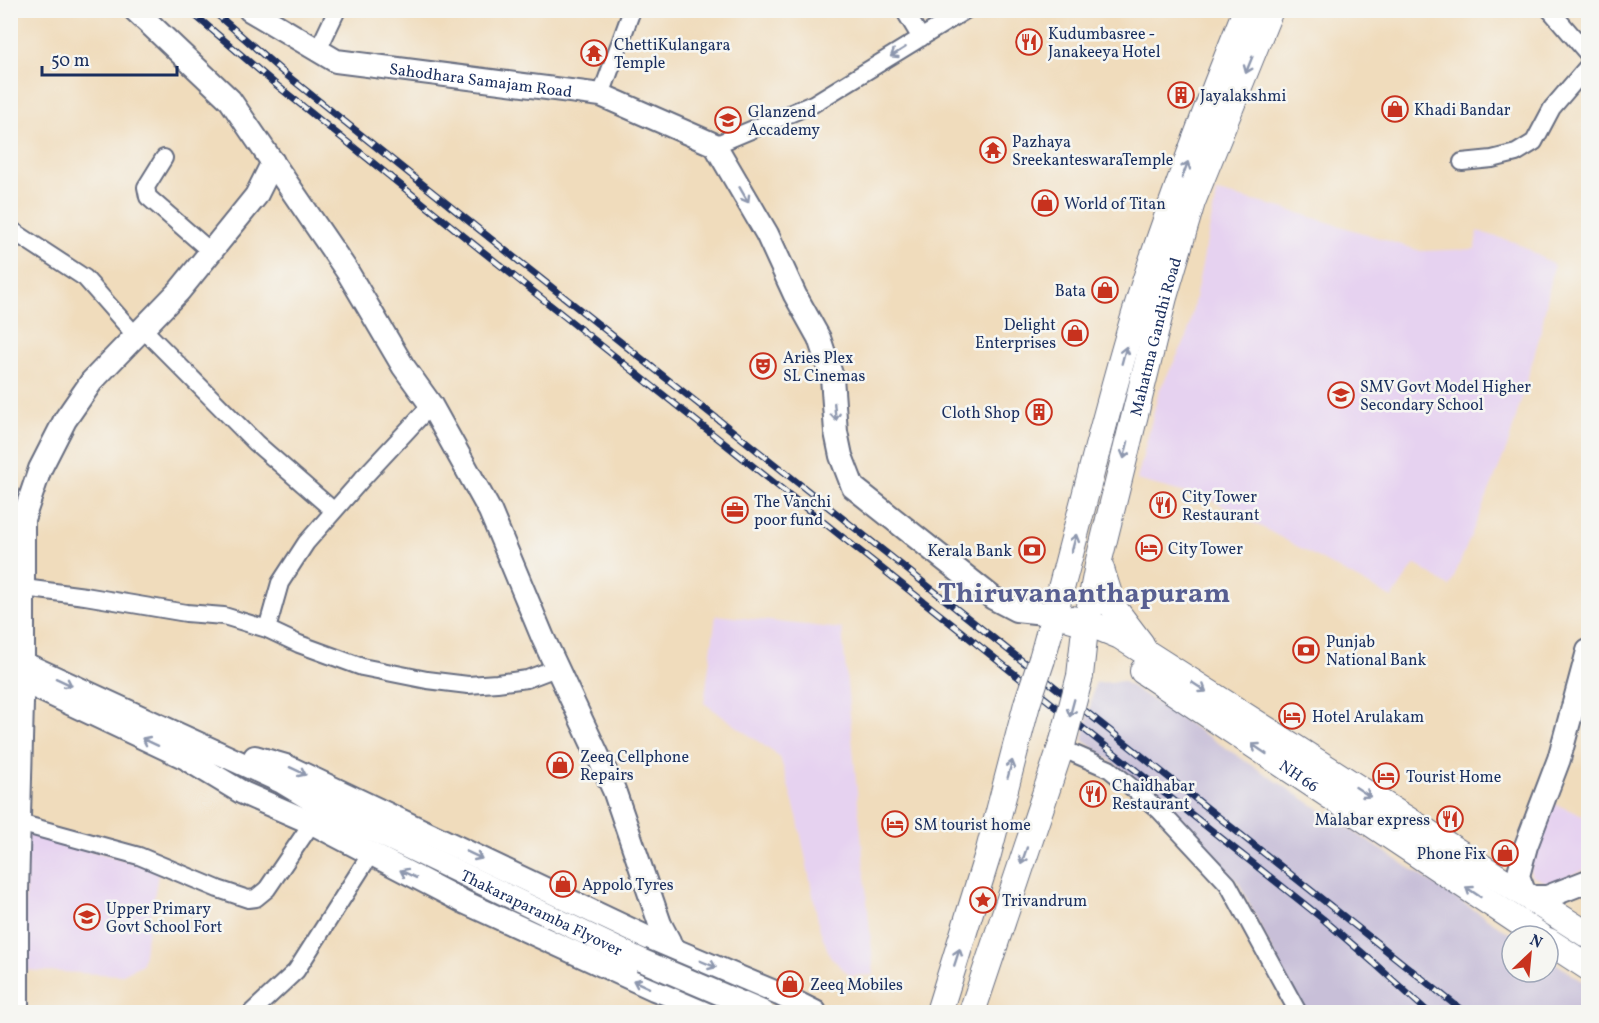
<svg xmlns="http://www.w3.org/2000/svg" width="1599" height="1023" font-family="Vollkorn,serif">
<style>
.built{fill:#e6d2f0}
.industrial{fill:#c8bfd8}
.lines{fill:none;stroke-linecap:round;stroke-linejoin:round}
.street-casing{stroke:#666c7f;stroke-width:20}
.secondary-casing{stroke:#666c7f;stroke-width:26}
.primary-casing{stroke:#666c7f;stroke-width:28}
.street{stroke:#fff;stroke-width:16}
.secondary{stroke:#fff;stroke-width:22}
.primary{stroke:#fff;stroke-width:26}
.rail-casing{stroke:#1b2f5e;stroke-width:7}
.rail{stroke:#f6f6f2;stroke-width:4.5;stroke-dasharray:14;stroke-linecap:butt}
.secondary-bridge-casing{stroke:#666c7f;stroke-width:26;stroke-linecap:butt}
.primary-bridge-casing{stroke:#666c7f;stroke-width:28;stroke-linecap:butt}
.secondary-bridge{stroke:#fff;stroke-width:22}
.primary-bridge{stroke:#fff;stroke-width:26}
.oneway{stroke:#8d97ae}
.labels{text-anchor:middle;stroke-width:5;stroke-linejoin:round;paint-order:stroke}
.poi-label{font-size:16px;fill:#1b2f5e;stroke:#f6f6f2;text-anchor:start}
.street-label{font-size:16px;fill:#1b2f5e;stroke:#f6f6f2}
.town-label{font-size:28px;font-weight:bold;fill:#585f91;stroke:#f6f6f2}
</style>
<rect width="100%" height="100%" fill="#f6f6f2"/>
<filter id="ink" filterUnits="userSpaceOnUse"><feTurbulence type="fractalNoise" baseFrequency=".0167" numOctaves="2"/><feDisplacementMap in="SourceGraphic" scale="12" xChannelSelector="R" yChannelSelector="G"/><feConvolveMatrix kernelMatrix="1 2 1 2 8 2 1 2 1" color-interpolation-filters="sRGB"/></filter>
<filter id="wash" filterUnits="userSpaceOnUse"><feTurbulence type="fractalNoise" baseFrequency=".008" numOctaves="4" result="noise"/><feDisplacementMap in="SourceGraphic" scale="24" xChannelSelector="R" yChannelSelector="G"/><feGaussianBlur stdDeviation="1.35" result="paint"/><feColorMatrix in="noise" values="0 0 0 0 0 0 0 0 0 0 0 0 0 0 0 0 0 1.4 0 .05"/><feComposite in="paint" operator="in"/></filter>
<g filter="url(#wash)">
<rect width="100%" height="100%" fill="#f0dcbc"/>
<path class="built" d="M 1217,192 L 1282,208 L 1421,251 L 1475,249 L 1477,231 L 1517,243 L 1554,265 L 1540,335 L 1508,445 L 1450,587 L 1415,564 L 1392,598 L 1212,500 L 1137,480 L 1159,391 L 1187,337 Z
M 716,615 L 842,629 L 874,975 L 850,976 L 830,956 L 820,930 L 797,816 L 780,757 L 704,703 Z
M 1549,802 L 1588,817 L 1588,868 L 1550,884 L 1531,876 L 1530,851 Z
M 27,833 L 159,869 L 142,964 L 121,975 L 22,970 Z"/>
<path class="industrial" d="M 1123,681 L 1514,936 L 1512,936 L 1512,972 L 1548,972 L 1548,958 L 1588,985 L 1588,1012 L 1302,1012 L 1239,883 L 1124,771 L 1083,740 L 1095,683 Z"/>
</g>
<g filter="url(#ink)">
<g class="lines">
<g class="street-casing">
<path id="street" d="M 904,10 L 921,38
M 1550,10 L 1588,54
M 318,50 L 337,10
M 601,95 L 632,10
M 715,145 L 813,104 L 966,10
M 164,158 L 146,187 L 148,197 L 210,251
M 1462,162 L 1492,159 L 1516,153 L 1534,142 L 1552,108 L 1588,66
M 10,229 L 85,278 L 136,336
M 143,329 L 256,443 L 334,511
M 24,588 L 85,596 L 186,613 L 224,616 L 267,629 L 299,644 L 362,667 L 427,680 L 468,685 L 497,683 L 527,679 L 556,668
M 267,629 L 280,583 L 306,543 L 363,478 L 431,405
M 1061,748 L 1109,769 L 1130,786 L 1159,810 L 1228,884 L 1298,1012
M 19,823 L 139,856 L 218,889 L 248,899 L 256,898 L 267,889 L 312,823
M 252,1012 L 296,971 L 370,855"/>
</g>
<g class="secondary-casing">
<g id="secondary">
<path d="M 135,10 L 230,100 L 347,271 L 403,366 L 431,405 L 490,511 L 543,638 L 614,790 L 660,924 L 669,941 L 665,946 L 687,1002"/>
<path id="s1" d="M 250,10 L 336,61 L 601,95 L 715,145 L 767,234 L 795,295 L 819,338 L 832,377 L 836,432 L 841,456 L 853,487 L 993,598 L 1016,610 L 1054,614"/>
<path id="s2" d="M 12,658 L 282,782 L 322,806 L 641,960"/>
<path d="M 10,675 L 205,767"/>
<path d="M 255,757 L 286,766 L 665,946 L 779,994 L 815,1012"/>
<path d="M 190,761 L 243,793 L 312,823 L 464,902 L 654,989 L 715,1012"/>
<path d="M 1526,897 L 1518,876 L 1526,846 L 1559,759 L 1588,651"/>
<path d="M 1526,897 L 1547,897 L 1588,881"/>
<path d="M 17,1012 L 17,892 L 23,664 L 23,519 L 40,469 L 65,420 L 92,381 L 179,291 L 256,196 L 273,162"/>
</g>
</g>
<g class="primary-casing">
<g id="primary">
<path d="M 1100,566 L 1113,607 L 1141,644"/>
<path d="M 1072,619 L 1088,623 L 1120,636 L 1588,935"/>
<path d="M 1042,659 C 1075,541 1102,421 1138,304 C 1169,205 1207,107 1246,10"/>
<path id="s3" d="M 1143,671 L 1540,936"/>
<path id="s4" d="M 1080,676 L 1084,638 L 1099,560 L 1164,297 L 1192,202 L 1270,10"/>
<path d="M 1548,941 L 1588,967"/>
<path d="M 939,1012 L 988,854 L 1027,704"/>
<path d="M 972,1012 L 1063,741"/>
</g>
</g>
<use href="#street" class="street"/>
<use href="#secondary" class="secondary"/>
<use href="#primary" class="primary"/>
<g class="rail-casing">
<path id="rail" d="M 189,10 L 274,83 L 481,250 L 1323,919 L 1374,963 L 1428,1012
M 212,10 L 284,73 L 491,239 L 1464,1012"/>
</g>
<use href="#rail" class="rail"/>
<g class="secondary-bridge-casing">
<path id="secondary-bridge" d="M 641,960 L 763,1012"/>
</g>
<g class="primary-bridge-casing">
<path id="primary-bridge" d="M 1027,704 L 1042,659
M 1063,741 L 1080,676"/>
</g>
<use href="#secondary-bridge" class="secondary-bridge"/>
<use href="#primary-bridge" class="primary-bridge"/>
</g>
<defs><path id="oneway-shaft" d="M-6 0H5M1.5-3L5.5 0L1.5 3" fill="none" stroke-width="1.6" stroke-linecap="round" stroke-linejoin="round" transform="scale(1.5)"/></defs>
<g class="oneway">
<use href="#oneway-shaft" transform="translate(898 52) rotate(148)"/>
<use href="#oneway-shaft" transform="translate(1249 65) rotate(112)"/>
<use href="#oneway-shaft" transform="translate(1185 170) rotate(-70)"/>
<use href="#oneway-shaft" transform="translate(744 195) rotate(60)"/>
<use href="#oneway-shaft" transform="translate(1124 355) rotate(-75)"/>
<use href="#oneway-shaft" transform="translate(835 412) rotate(85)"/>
<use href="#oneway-shaft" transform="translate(1126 450) rotate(104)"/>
<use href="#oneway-shaft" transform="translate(1074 543) rotate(-75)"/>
<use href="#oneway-shaft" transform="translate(64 682) rotate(25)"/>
<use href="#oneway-shaft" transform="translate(1199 687) rotate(33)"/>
<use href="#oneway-shaft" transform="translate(1072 708) rotate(105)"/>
<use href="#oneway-shaft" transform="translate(150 742) rotate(-155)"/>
<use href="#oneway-shaft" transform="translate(1259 749) rotate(-146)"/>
<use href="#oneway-shaft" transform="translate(1010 769) rotate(-75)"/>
<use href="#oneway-shaft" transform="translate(298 771) rotate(25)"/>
<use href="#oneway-shaft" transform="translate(1363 792) rotate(33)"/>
<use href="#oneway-shaft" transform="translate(474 855) rotate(25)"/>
<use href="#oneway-shaft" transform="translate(1024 856) rotate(109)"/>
<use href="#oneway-shaft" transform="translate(408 874) rotate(-154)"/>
<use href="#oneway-shaft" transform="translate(1473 892) rotate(-146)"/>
<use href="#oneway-shaft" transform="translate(957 957) rotate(-72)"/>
<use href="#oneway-shaft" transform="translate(708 964) rotate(23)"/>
<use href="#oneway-shaft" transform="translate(641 984) rotate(-155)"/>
</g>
</g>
<defs>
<g id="restaurant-ring" transform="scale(1.35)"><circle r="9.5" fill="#f6f6f2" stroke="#c8321e" stroke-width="1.5"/><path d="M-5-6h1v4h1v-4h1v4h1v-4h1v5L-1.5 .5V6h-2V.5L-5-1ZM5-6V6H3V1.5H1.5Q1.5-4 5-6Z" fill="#c8321e"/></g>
<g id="temple-ring" transform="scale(1.35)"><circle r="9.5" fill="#f6f6f2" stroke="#c8321e" stroke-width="1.5"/><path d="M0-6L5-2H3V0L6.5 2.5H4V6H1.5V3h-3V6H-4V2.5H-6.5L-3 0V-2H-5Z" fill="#c8321e"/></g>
<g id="building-ring" transform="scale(1.35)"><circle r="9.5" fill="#f6f6f2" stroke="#c8321e" stroke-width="1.5"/><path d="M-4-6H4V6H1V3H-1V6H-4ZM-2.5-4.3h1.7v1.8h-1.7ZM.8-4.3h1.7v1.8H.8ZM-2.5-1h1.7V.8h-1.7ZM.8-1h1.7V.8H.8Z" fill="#c8321e"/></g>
<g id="shop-ring" transform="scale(1.35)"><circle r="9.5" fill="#f6f6f2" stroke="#c8321e" stroke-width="1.5"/><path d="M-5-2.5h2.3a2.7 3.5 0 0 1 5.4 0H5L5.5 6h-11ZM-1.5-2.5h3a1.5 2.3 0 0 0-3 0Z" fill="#c8321e"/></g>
<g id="school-ring" transform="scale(1.35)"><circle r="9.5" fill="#f6f6f2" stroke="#c8321e" stroke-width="1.5"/><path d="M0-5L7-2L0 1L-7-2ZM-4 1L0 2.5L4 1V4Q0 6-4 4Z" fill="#c8321e"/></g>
<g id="theatre-ring" transform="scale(1.35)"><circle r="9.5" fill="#f6f6f2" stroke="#c8321e" stroke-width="1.5"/><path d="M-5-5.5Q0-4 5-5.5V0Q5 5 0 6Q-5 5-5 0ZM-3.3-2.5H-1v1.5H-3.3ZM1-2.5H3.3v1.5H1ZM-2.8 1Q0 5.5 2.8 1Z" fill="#c8321e"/></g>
<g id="office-ring" transform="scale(1.35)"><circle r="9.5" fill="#f6f6f2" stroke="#c8321e" stroke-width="1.5"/><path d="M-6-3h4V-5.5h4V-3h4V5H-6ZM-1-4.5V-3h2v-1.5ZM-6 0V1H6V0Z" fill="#c8321e"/></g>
<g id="hotel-ring" transform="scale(1.35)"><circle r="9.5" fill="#f6f6f2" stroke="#c8321e" stroke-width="1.5"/><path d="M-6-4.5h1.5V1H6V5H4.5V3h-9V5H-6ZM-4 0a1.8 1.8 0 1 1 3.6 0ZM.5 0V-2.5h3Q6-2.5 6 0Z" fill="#c8321e"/></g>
<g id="bank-ring" transform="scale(1.35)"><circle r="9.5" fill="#f6f6f2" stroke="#c8321e" stroke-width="1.5"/><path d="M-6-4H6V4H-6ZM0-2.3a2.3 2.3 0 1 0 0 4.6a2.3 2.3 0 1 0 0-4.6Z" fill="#c8321e"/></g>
<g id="sight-ring" transform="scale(1.35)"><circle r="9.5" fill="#f6f6f2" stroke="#c8321e" stroke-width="1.5"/><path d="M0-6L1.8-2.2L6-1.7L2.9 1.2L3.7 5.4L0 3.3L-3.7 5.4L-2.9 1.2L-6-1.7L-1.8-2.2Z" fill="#c8321e"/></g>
</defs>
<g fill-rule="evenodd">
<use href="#restaurant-ring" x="1029" y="42"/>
<use href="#temple-ring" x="594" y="53"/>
<use href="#building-ring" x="1181" y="95"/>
<use href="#shop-ring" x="1395" y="109"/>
<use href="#school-ring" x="728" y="120"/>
<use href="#temple-ring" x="993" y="150"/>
<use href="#shop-ring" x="1045" y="203"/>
<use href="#shop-ring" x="1105" y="290"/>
<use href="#shop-ring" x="1075" y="333"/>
<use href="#theatre-ring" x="763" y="366"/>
<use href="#school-ring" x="1341" y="395"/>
<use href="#building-ring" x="1039" y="412"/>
<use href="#restaurant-ring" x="1163" y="505"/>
<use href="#office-ring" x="735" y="510"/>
<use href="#hotel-ring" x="1149" y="548"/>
<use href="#bank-ring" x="1032" y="550"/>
<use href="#bank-ring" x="1306" y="650"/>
<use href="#hotel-ring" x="1292" y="716"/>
<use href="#shop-ring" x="560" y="765"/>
<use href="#hotel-ring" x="1386" y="776"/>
<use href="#restaurant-ring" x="1093" y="794"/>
<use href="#restaurant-ring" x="1450" y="819"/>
<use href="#hotel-ring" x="895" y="824"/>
<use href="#shop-ring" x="1505" y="853"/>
<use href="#shop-ring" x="563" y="884"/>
<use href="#sight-ring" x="983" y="900"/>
<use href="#school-ring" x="87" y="917"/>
<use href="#shop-ring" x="790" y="984"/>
</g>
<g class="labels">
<g class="poi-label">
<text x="1048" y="39">Kudumbasree -<tspan x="1048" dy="18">Janakeeya Hotel</tspan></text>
<text x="614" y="50">ChettiKulangara<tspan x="614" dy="18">Temple</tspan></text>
<text x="1200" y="101">Jayalakshmi</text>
<text x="1414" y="115">Khadi Bandar</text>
<text x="748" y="117">Glanzend<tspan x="748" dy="18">Accademy</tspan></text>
<text x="1012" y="147">Pazhaya<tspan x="1012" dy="18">SreekanteswaraTemple</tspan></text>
<text x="1064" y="209">World of Titan</text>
<text x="1086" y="296" text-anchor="end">Bata</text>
<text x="1056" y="330" text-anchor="end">Delight<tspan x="1056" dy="18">Enterprises</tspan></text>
<text x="783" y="363">Aries Plex<tspan x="783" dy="18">SL Cinemas</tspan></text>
<text x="1360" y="392">SMV Govt Model Higher<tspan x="1360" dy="18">Secondary School</tspan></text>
<text x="1020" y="418" text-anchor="end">Cloth Shop</text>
<text x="1182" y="502">City Tower<tspan x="1182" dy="18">Restaurant</tspan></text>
<text x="754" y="507">The Vanchi<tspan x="754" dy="18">poor fund</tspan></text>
<text x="1168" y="554">City Tower</text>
<text x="1012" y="556" text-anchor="end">Kerala Bank</text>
<text x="1326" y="647">Punjab<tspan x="1326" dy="18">National Bank</tspan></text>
<text x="1312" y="722">Hotel Arulakam</text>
<text x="580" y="762">Zeeq Cellphone<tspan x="580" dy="18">Repairs</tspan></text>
<text x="1406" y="782">Tourist Home</text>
<text x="1112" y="791">Chaidhabar<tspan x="1112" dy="18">Restaurant</tspan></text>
<text x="1430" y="825" text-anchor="end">Malabar express</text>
<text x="914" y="830">SM tourist home</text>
<text x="1486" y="859" text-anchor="end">Phone Fix</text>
<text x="582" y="890">Appolo Tyres</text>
<text x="1002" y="906">Trivandrum</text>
<text x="106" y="914">Upper Primary<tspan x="106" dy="18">Govt School Fort</tspan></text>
<text x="810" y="990">Zeeq Mobiles</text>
</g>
<g class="street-label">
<text dy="6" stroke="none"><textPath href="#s1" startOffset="246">Sahodhara Samajam Road</textPath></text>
<text dy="6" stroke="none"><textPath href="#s4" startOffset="348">Mahatma Gandhi Road</textPath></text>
<text dy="6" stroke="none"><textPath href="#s3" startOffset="188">NH 66</textPath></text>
<text dy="6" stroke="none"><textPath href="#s2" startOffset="588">Thakaraparamba Flyover</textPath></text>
</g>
<g class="town-label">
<text x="1084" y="602">Thiruvananthapuram</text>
</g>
</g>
<rect width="1599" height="1023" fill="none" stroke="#f6f6f2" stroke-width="36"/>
<g transform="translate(1530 954) rotate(26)"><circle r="28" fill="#f6f6f2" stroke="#9ea6b7" stroke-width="1.5"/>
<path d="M0-4.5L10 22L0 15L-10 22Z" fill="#c8321e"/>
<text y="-9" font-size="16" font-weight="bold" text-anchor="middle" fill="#1b2f5e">N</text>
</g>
<path d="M42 66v9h135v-9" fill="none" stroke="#1b2f5e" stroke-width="3"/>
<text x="51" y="66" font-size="18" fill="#1b2f5e" stroke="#f6f6f2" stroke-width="4.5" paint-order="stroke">50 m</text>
</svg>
